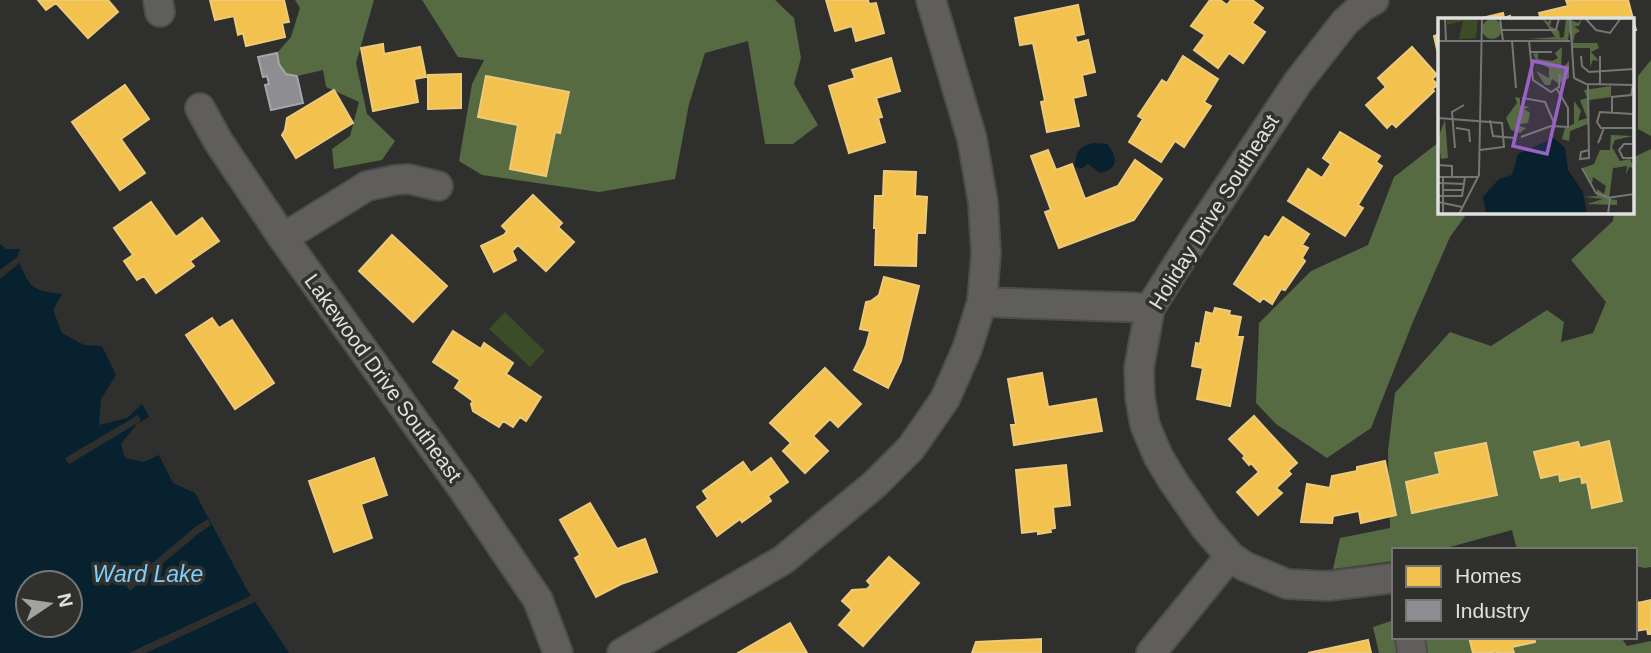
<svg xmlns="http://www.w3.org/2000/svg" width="1651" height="653" font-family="Helvetica,sans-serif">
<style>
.green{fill:#3b4c27}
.forest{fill:#576b43}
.water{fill:#07212e;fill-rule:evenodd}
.pier{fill:#2f2f2e}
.homes{fill:#f2c14e;stroke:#edca79;stroke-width:2}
.industry{fill:#8d8d92;stroke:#a6a6a9;stroke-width:2}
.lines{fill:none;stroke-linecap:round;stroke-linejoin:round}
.minor-casing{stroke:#4c4c4b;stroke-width:32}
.minor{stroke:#5f5e5d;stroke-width:28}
.labels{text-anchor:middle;stroke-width:7;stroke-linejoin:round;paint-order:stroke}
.street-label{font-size:21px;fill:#e0e0de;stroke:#30302d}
.water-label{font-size:23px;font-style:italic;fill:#7dd0fd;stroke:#30302d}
.inset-road{fill:none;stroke:#767674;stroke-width:2}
.view{fill:#9962c8;fill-opacity:0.15;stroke:#9962c8;stroke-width:3.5}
.inset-edge{fill:none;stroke:#e0e0de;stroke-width:3.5}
</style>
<rect width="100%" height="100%" fill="#2f2f2e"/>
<path class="green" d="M 505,312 L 545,351 L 530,367 L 489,329 Z"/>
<path class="forest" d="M 295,0 L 374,0 L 356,63 L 367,114 L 395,141 L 382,160 L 334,169 L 332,149 L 350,136 L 359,102 L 326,87 L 323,70 L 297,76 L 286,74 L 279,64 L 277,53 L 291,37 L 300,8 Z
M 422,0 L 775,0 L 794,18 L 801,58 L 794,84 L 818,125 L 793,144 L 765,144 L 748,41 L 705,53 L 689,104 L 675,179 L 599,192 L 482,175 L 459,161 L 472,84 L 484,60 L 458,57 Z
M 1651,60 L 1651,136 L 1638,129 L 1638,76 Z
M 1439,142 L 1439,212 L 1468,212 L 1450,237 L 1412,324 L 1371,428 L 1327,458 L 1276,424 L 1256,403 L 1259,323 L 1311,271 L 1368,245 L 1394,177 Z
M 1651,149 L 1651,567 L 1645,568 L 1635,566 L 1635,550 L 1517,550 L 1512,530 L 1439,550 L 1394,550 L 1394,561 L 1333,569 L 1340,538 L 1390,528 L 1388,451 L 1395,393 L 1450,332 L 1491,346 L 1547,310 L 1564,322 L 1561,342 L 1593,333 L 1606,302 L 1571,260 L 1613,221 L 1614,212 L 1632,212 L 1632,158 Z
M 1394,620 L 1394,637 L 1621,637 L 1627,646 L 1651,641 L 1651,653 L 1379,653 L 1373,627 Z"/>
<path class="water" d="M 1093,143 L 1107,144 C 1118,157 1119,169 1100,173 L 1088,164 L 1082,168 L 1075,167 C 1076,152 1078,147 1093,143 Z
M 0,244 L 6,249 L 20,249 L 17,258 C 31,287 28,290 62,294 L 53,310 L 62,333 L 84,345 L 102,346 L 116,375 L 101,399 L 99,425 L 127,418 L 142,404 L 149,417 L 137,424 L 121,444 L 125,458 L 144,462 L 159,455 L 173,483 L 195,493 L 246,588 L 289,653 L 0,653 ZM 28,583 L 70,583 L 70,625 L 28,625 Z"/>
<path class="pier" d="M 21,254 L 22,261 L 0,279 L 0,270 Z
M 138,415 L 141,421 L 69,464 L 65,458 Z
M 208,519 L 211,525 L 199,533 L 130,591 L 119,576 L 133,565 L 141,573 L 195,527 Z
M 255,594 L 259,600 L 146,653 L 129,653 Z"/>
<path class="homes" d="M 38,0 L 108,0 L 118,12 L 88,38 L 56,3 L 46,10 Z
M 210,0 L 284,0 L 289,22 L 282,23 L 285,37 L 246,46 L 243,33 L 238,35 L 234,16 L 215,20 Z
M 826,0 L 868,0 L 869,4 L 876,3 L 884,33 L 856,41 L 852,26 L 835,31 Z
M 1210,0 L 1220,0 L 1227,5 L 1231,0 L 1252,0 L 1263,8 L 1252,23 L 1265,32 L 1243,63 L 1229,53 L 1218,68 L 1194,50 L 1205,35 L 1191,26 Z
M 1566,0 L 1628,0 L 1636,30 L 1632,31 L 1632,19 L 1541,19 L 1539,13 L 1568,6 Z
M 1078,5 L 1084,34 L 1075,36 L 1077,43 L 1088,40 L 1095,72 L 1082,75 L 1086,95 L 1073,98 L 1079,126 L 1047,132 L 1041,102 L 1045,101 L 1033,43 L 1020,45 L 1015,18 Z
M 1503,13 L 1504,18 L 1510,16 L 1510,19 L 1478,19 Z
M 1439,34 L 1439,58 L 1434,36 Z
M 383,44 L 384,54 L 420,47 L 426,77 L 414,79 L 418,102 L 373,111 L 361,48 Z
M 1412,47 L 1437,75 L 1432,79 L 1438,85 L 1432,89 L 1434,91 L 1396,127 L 1392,123 L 1387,128 L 1366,105 L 1386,87 L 1378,78 Z
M 1183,56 L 1218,79 L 1204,102 L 1211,106 L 1184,147 L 1175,141 L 1161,162 L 1129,142 L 1143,119 L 1138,116 L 1162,80 L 1167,83 Z
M 891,58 L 900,91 L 876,98 L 882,117 L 878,118 L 885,142 L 849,153 L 829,86 L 855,78 L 852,70 Z
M 461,74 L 461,108 L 428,109 L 428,75 Z
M 486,76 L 569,92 L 560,133 L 555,132 L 546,176 L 510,169 L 518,125 L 478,117 Z
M 125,85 L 149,119 L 121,139 L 145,173 L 120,190 L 72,122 Z
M 334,90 L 353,123 L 296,158 L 282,135 L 285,130 L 287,118 Z
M 1340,132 L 1380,156 L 1376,162 L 1382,166 L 1358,205 L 1363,208 L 1345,236 L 1288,201 L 1308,169 L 1322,178 L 1331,164 L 1323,158 Z
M 1048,150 L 1056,170 L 1072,164 L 1085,199 L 1118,186 L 1135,160 L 1162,179 L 1134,220 L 1059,248 L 1045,212 L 1051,210 L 1031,156 Z
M 884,171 L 916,172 L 915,196 L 927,197 L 925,233 L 917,233 L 916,266 L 875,265 L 876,228 L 874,228 L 875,196 L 883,196 Z
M 533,195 L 562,223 L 558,227 L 574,242 L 546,271 L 518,245 L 512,251 L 516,260 L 494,272 L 481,246 L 504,235 L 507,231 L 502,226 Z
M 151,202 L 176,237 L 202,218 L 219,241 L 190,261 L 194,266 L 156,293 L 144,276 L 137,280 L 124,261 L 133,255 L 114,228 Z
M 1283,217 L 1309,234 L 1302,245 L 1308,248 L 1302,258 L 1305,261 L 1285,290 L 1281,289 L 1272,304 L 1263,298 L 1260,302 L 1234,284 L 1265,236 L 1269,238 Z
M 392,235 L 447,286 L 413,322 L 359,271 Z
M 884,277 L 919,286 L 901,361 L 888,388 L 854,370 L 866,346 L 870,331 L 860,329 L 866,302 L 871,301 L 879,295 Z
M 1215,308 L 1230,311 L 1229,315 L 1241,317 L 1237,337 L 1243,337 L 1230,406 L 1197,399 L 1203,368 L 1192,366 L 1196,343 L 1200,344 L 1206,312 L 1213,314 Z
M 212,318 L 219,328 L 232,320 L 274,383 L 235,409 L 186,335 Z
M 453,331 L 481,349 L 484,343 L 513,363 L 506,374 L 541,397 L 526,421 L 520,417 L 513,427 L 503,421 L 499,427 L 473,411 L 471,404 L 473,401 L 455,388 L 460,380 L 433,362 Z
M 825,368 L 861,404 L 838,427 L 830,419 L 813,436 L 828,451 L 805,473 L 783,451 L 791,443 L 770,423 Z
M 1042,373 L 1048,407 L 1096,399 L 1102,431 L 1014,445 L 1011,425 L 1016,425 L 1008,379 Z
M 1254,416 L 1297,463 L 1288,471 L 1291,474 L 1276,488 L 1282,493 L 1258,515 L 1237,492 L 1259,472 L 1251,463 L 1249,465 L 1243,458 L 1245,456 L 1229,439 Z
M 1609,441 L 1622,501 L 1592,508 L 1587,482 L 1582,483 L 1581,476 L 1560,481 L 1559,474 L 1541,478 L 1534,452 L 1578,442 L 1580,448 Z
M 1486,443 L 1497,495 L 1412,513 L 1406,482 L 1440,474 L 1435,453 Z
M 374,458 L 387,495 L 361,504 L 372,538 L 334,552 L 309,481 Z
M 771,458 L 788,482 L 768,496 L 771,501 L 742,522 L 740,519 L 717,536 L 697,507 L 708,499 L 703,491 L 743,462 L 751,473 Z
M 1385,461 L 1396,515 L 1361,523 L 1359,511 L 1333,516 L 1332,523 L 1301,522 L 1307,484 L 1330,488 L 1332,476 L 1357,471 L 1357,467 Z
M 1066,465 L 1070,505 L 1053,507 L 1055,528 L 1050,529 L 1051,532 L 1038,534 L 1038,531 L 1022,533 L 1016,470 Z
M 590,503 L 617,549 L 645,539 L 657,572 L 621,584 L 596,597 L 575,558 L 580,555 L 560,520 Z
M 889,557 L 919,583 L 863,646 L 839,625 L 852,610 L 842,601 L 852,590 L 867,589 L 871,585 L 867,581 Z
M 1635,596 L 1638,603 L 1651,600 L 1651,634 L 1648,634 L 1647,629 L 1635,631 Z
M 790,623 L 807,653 L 738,653 Z
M 1469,637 L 1534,637 L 1535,642 L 1512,647 L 1514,653 L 1497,653 L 1497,651 L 1489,653 L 1473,653 Z
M 1041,639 L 1041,653 L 972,653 L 976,642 Z
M 1368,640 L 1371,653 L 1308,653 Z"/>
<path class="industry" d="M 277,53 L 279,64 L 286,74 L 297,76 L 303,103 L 271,110 L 265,85 L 269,84 L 267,76 L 263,77 L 258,57 Z"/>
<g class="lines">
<g class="minor-casing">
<path id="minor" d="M 158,0 L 160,12
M 1374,0 L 1362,7 L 1345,22 L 1298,82 L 1195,237 L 1150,308 L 1139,368 L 1140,397 L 1145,425 L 1158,456 L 1173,481 L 1205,527 L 1230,556 L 1244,566 L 1287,584 L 1328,586 L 1394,578
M 200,108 L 218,141 L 283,238 L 463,489 L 538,600 L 558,653
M 283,238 L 367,186 L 395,180 L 409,179 L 438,186
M 982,302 L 1150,308
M 1410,637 L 1412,653
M 622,653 L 783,560 L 875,484 L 911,448 L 945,399 L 967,349 L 982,302 L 986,253 L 983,202 L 972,139 L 931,0
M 1151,653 L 1230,556"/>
</g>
<use href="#minor" class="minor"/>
</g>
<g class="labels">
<g class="street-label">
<text transform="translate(1214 212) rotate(-58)" y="7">Holiday Drive Southeast</text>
<text transform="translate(383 378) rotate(54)" y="7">Lakewood Drive Southeast</text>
</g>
<g class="water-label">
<text x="148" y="582">Ward Lake</text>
</g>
</g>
<g transform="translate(1438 18)">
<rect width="196" height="196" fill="#2f2f2e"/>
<path d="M 9,0 L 40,0 L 38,20 L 21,21 L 25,3 L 9,7 Z" fill="#3b4c27"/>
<path d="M 104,0 L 110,4 L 114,0 L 112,8 L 121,13 L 122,20 L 126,19 L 128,0 L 140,5 L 144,0 L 141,8 L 136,8 L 142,13 L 137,16 L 135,25 L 159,25 L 161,30 L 153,34 L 161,43 L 155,42 L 152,49 L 152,30 L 135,30 L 131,14 L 130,22 L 91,21 L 117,19 ZM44 11a10 10 0 1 1 20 0a10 10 0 1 1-20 0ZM 124,29 L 123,52 L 131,43 L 131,60 L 121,66 L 114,61 L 112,67 L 107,67 L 98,53 L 111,60 L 111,50 L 99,44 L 95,36 L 100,35 L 100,41 L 114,43 L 120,40 L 117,35 ZM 173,68 L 173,79 L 151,82 L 150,106 L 132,113 L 131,123 L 124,121 L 127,110 L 136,106 L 136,83 L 143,93 L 140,103 L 149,100 L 142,82 L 149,80 L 146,72 ZM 77,79 L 82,80 L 82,87 L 92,89 L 86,91 L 92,95 L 90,105 L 79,107 L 88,110 L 82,115 L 73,112 L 68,100 L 79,85 ZM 7,102 L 10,140 L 3,141 L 0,120 ZM 173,117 L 195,118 L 177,122 L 174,129 L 182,143 L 192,141 L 196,150 L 191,149 L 188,157 L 189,148 L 175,150 L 171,181 L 179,182 L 179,187 L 149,186 L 165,181 L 146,179 L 159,178 L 159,171 L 166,176 L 168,168 L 155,159 L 154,166 L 145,150 L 156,146 L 162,132 L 172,132 Z" fill="#576b43"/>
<path d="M 116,120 L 127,130 L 130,152 L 145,174 L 149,196 L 48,196 L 45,179 L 61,161 L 74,157 L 80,136 Z" fill="#07212e"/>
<path class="inset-road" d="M 62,0 L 65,23M 132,0 L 136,60M 147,0 L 158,12 L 172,15 L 183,0M 7,1 L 8,23M 64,12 L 118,12 L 121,0M 0,23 L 132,23M 74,23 L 78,70M 91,23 L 95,62 L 113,74 L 121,69 L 122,56M 91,34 L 114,34M 143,38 L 144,48 L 151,54 L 196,51M 136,60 L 148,66 L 196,67M 150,67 L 151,140 L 142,141 L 143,134 L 151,132M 162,67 L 162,38M 84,80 L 107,84 L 117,107M 174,94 L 174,79 L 193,77 L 195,67M 195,96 L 162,94 L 159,104 L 163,110 L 196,110M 195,96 L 196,126M 0,100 L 64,105 L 66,129 L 42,132M 52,102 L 55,118 L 77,120M 18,110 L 31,112 L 32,124M 83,119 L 113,108 L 130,109 L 130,90 L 119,71M 163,119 L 160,125 L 166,110M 196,126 L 186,126 L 181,132 L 185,140 L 196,140M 17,130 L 14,94 L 26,87M 0,147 L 14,148 L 14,159M 144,150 L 158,175 L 172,180 L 170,196M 0,159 L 40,159M 0,165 L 27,166M 5,172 L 25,172 L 27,159M 0,178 L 24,178 L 25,172M 169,180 L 196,176M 0,184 L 24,189M 5,196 L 5,159M 21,196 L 41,157 L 44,0"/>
<path class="view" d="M 95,43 L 129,50 L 109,136 L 75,128 Z"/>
<rect width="196" height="196" class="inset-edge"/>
</g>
<rect x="1392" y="548" width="245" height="91" fill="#30302d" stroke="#767674" stroke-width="2"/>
<rect x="1406" y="566" width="35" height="21" fill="#f2c14e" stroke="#767674" stroke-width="2"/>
<text x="1455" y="583" font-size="21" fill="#e0e0de">Homes</text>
<rect x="1406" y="600" width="35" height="21" fill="#8d8d92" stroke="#767674" stroke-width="2"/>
<text x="1455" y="618" font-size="21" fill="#e0e0de">Industry</text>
<g transform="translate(49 604) rotate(77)"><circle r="33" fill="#30302d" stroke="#767674" stroke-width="2"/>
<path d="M0-5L12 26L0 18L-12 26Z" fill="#a2a2a0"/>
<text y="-10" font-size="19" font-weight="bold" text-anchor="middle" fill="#e0e0de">N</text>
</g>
</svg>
